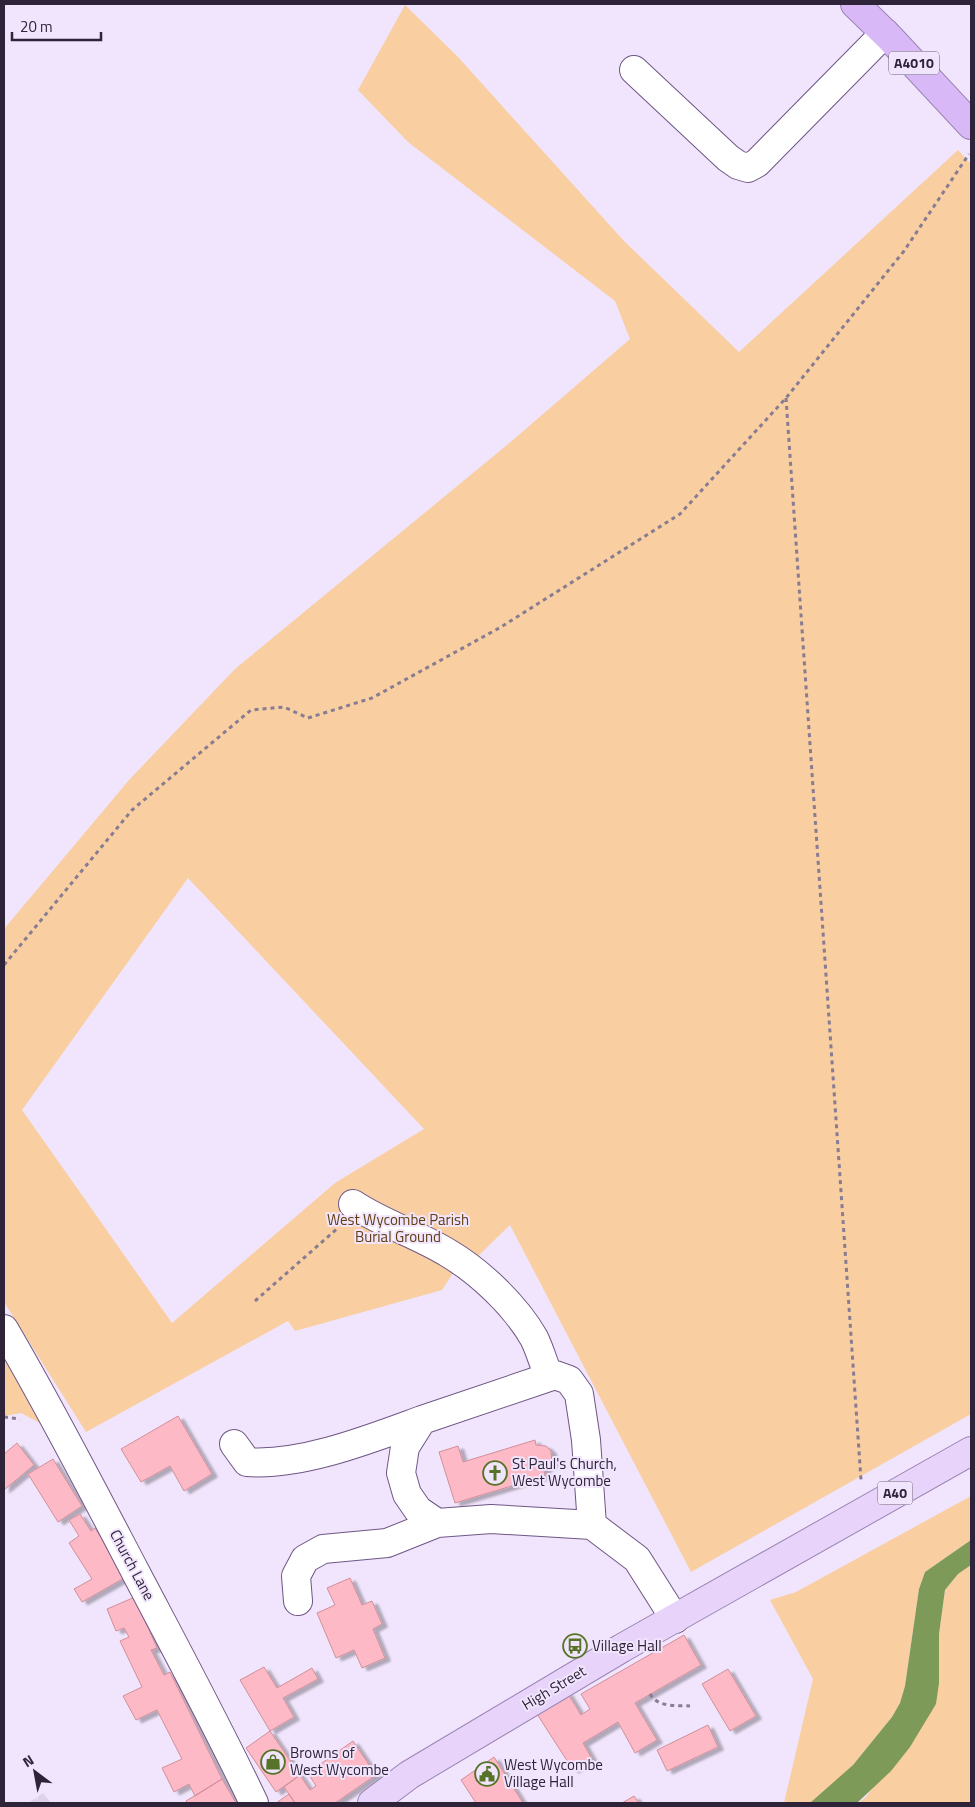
<svg xmlns="http://www.w3.org/2000/svg" width="975" height="1807" font-family="'Titillium Web',sans-serif">
<style>
.built{fill:#dfd3eb}
.green{fill:#f9cea1;fill-rule:evenodd}
.water{fill:#7d9a58}
.building{fill:#fdb9c5;stroke:#d08f9a;filter:url(#shadow)}
.lines{fill:none;stroke-linecap:round;stroke-linejoin:round}
.minor-casing{stroke:#6f5685;stroke-width:30}
.major-casing{stroke:#9c84b4;stroke-width:30}
.highway-casing{stroke:#9c84b4;stroke-width:30}
.path{stroke:#877c92;stroke-width:3;stroke-dasharray:4 4;stroke-linecap:butt}
.minor{stroke:#fff;stroke-width:28}
.major{stroke:#e8d4fa;stroke-width:28}
.highway{stroke:#d8b8f6;stroke-width:28}
.labels{text-anchor:middle;stroke-width:4;stroke-linejoin:round;paint-order:stroke}
.shield{fill:#f0e5fc;stroke:#685d73;stroke-width:1}
.shield-label{font-size:14px;font-weight:bold;fill:#2e2338}
.park-label{font-size:15px;fill:#613e11;stroke:#f0e5fc}
.poi-label{font-size:15px;fill:#2e2338;stroke:#f0e5fc;text-anchor:start}
.street-label{font-size:15px;fill:#2e2338;stroke:#f0e5fc}
</style>
<defs>
<filter id="shadow"><feDropShadow dx="5.5" dy="3" stdDeviation="1" flood-color="#0004"/></filter>
</defs>
<rect width="100%" height="100%" fill="#f0e5fc"/>
<path class="built" d="M 43,1793 L 51,1803 L 28,1803 Z"/>
<path class="green" d="M 405,5 L 458,57 L 624,241 L 739,352 L 958,150 L 971,164 L 971,1414 L 691,1572 L 510,1225 L 472,1262 L 455,1270 L 442,1290 L 295,1331 L 288,1321 L 86,1432 L 4,1302 L 4,929 L 129,780 L 235,669 L 507,445 L 630,339 L 615,301 L 408,142 L 358,90 ZM 188,878 L 424,1129 L 335,1183 L 172,1323 L 22,1110 Z
M 4,1340 L 55,1431 L 21,1413 L 4,1416 Z
M 971,1496 L 971,1540 L 925,1572 L 919,1589 L 905,1686 L 900,1703 L 892,1717 L 853,1765 L 827,1790 L 810,1803 L 784,1803 L 813,1679 L 770,1600 L 796,1592 Z
M 971,1565 L 971,1803 L 858,1803 L 865,1798 L 936,1704 L 939,1634 L 945,1590 L 958,1574 Z"/>
<path class="water" d="M 971,1540 L 971,1565 L 958,1574 L 945,1590 L 939,1634 L 939,1683 L 936,1704 L 910,1747 L 891,1771 L 857,1803 L 810,1803 L 853,1765 L 892,1717 L 900,1703 L 905,1686 L 919,1589 L 925,1572 Z"/>
<path class="building" d="M 178,1416 L 212,1474 L 184,1491 L 170,1466 L 141,1482 L 121,1449 Z
M 535,1440 L 536,1445 L 546,1446 L 551,1451 L 552,1464 L 544,1470 L 545,1476 L 455,1503 L 439,1452 L 458,1446 L 463,1462 Z
M 17,1443 L 34,1465 L 4,1490 L 4,1454 Z
M 53,1459 L 82,1506 L 58,1522 L 28,1474 Z
M 80,1514 L 91,1531 L 95,1528 L 126,1577 L 82,1602 L 74,1589 L 92,1579 L 69,1543 L 79,1536 L 69,1520 Z
M 350,1578 L 362,1605 L 372,1601 L 382,1624 L 373,1629 L 385,1658 L 362,1668 L 354,1650 L 336,1658 L 317,1613 L 335,1605 L 327,1588 Z
M 135,1597 L 157,1648 L 151,1650 L 164,1675 L 170,1672 L 222,1779 L 195,1796 L 189,1784 L 174,1792 L 162,1768 L 182,1759 L 157,1710 L 136,1720 L 123,1696 L 142,1687 L 120,1641 L 129,1637 L 124,1628 L 116,1631 L 107,1609 Z
M 684,1635 L 701,1665 L 635,1703 L 657,1740 L 635,1753 L 618,1722 L 583,1743 L 592,1759 L 573,1770 L 537,1714 L 567,1692 L 581,1715 L 590,1709 L 581,1694 Z
M 264,1667 L 277,1688 L 312,1668 L 318,1679 L 283,1698 L 294,1717 L 270,1731 L 240,1680 Z
M 728,1669 L 756,1716 L 730,1731 L 702,1684 Z
M 708,1725 L 718,1747 L 667,1771 L 657,1750 Z
M 270,1731 L 300,1775 L 276,1792 L 246,1748 Z
M 353,1741 L 376,1775 L 335,1803 L 295,1803 L 284,1787 L 300,1775 L 310,1790 L 316,1786 L 308,1773 Z
M 494,1757 L 523,1803 L 476,1803 L 461,1780 Z
M 222,1779 L 236,1803 L 187,1803 L 186,1801 Z
M 289,1794 L 295,1803 L 276,1803 Z
M 634,1796 L 639,1803 L 622,1803 Z"/>
<g class="lines">
<g class="minor-casing">
<path id="minor" d="M 634,70 L 728,158 L 738,165 L 748,168 L 757,163 L 885,33
M 353,1204 C 383,1224 417,1234 448,1253 C 480,1272 515,1305 534,1338 C 540,1350 544,1365 549,1377
M 4,1329 C 51,1409 93,1491 136,1573 C 176,1649 217,1725 254,1803
M 234,1444 L 247,1462 C 302,1466 370,1439 422,1420
M 592,1525 L 586,1440 L 579,1394 L 569,1380 L 555,1375 L 422,1420 L 405,1447 L 401,1473 L 407,1494 L 418,1510 L 437,1523 L 491,1519 L 592,1525 L 637,1559 L 675,1619
M 298,1601 L 296,1576 L 305,1559 L 323,1549 L 387,1543 L 437,1523"/>
</g>
<g class="major-casing">
<path id="major" d="M 372,1803 L 409,1775 L 622,1648 L 971,1451"/>
</g>
<g class="highway-casing">
<path id="highway" d="M 855,4 L 890,38 L 971,125"/>
</g>
<path class="path" d="M 786,398 L 861,1480
M 4,965 L 132,810 L 251,710 L 284,707 L 308,718 L 372,698 L 501,627 L 680,514 L 786,398 L 904,251 L 969,154
M 255,1301 L 339,1227
M 4,1417 L 20,1419
M 650,1694 C 658,1708 677,1705 690,1706"/>
<use href="#minor" class="minor"/>
<use href="#major" class="major"/>
<use href="#highway" class="highway"/>
</g>
<defs>
<g id="church-ring" transform="scale(1.25)"><circle r="9.5" fill="#f0e5fc" stroke="#567328" stroke-width="1.5"/><path d="M-1.2-6h2.4v3.5h3.3v2.4h-3.3V6h-2.4V-.1h-3.3v-2.4h3.3Z" fill="#567328"/></g>
<g id="bus-ring" transform="scale(1.25)"><circle r="9.5" fill="#f0e5fc" stroke="#567328" stroke-width="1.5"/><path d="M-5-6H5V4H4V6H2V4H-2V6H-4V4H-5ZM-3.5-4V0h7V-4ZM-3.5 1.2v1.5H-2V1.2ZM2 1.2v1.5H3.5V1.2Z" fill="#567328"/></g>
<g id="shop-ring" transform="scale(1.25)"><circle r="9.5" fill="#f0e5fc" stroke="#567328" stroke-width="1.5"/><path d="M-5-2.5h2.3a2.7 3.5 0 0 1 5.4 0H5L5.5 6h-11ZM-1.5-2.5h3a1.5 2.3 0 0 0-3 0Z" fill="#567328"/></g>
<g id="civic-ring" transform="scale(1.25)"><circle r="9.5" fill="#f0e5fc" stroke="#567328" stroke-width="1.5"/><path d="M-.6-6.5H3V-4.5H.6V-3L4-1V1h2V6H-6V1h2V-1L-.6-3ZM-1.2 2.5V6h2.4V2.5Z" fill="#567328"/></g>
</defs>
<g fill-rule="evenodd">
<use href="#church-ring" x="495" y="1473"/>
<use href="#bus-ring" x="575" y="1646"/>
<use href="#shop-ring" x="273" y="1762"/>
<use href="#civic-ring" x="487" y="1774"/>
</g>
<g class="labels">
<g class="shield">
<rect x="889" y="51.5" width="50" height="23" rx="4"/>
<rect x="877.5" y="1481.5" width="35" height="23" rx="4"/>
</g>
<g class="shield-label">
<text x="914" y="68">A4010</text>
<text x="895" y="1498">A40</text>
</g>
<g class="park-label">
<text x="398" y="1225">West Wycombe Parish<tspan x="398" dy="17">Burial Ground</tspan></text>
</g>
<g class="poi-label">
<text x="512" y="1469">St Paul's Church,<tspan x="512" dy="17">West Wycombe</tspan></text>
<text x="592" y="1651">Village Hall</text>
<text x="290" y="1758">Browns of<tspan x="290" dy="17">West Wycombe</tspan></text>
<text x="504" y="1770">West Wycombe<tspan x="504" dy="17">Village Hall</tspan></text>
</g>
<g class="street-label">
<text transform="translate(132 1565) rotate(62)" y="5">Church Lane</text>
<text transform="translate(554 1688) rotate(-31)" y="5">High Street</text>
</g>
</g>
<rect width="975" height="1807" fill="none" stroke="#2e2338" stroke-width="10"/>
<g transform="translate(35 1772) rotate(328)" stroke="#f0e5fc" stroke-width="4" paint-order="stroke">
<path d="M0-4L9 19L0 12L-9 19Z" fill="#2e2338"/>
<text y="-8" font-size="14" font-weight="bold" text-anchor="middle" fill="#2e2338">N</text>
</g>
<path d="M12 32v8h89v-8" fill="none" stroke="#2e2338" stroke-width="2.5"/>
<text x="20" y="32" font-size="15" fill="#2e2338" stroke="#f0e5fc" stroke-width="4" paint-order="stroke">20 m</text>
</svg>
